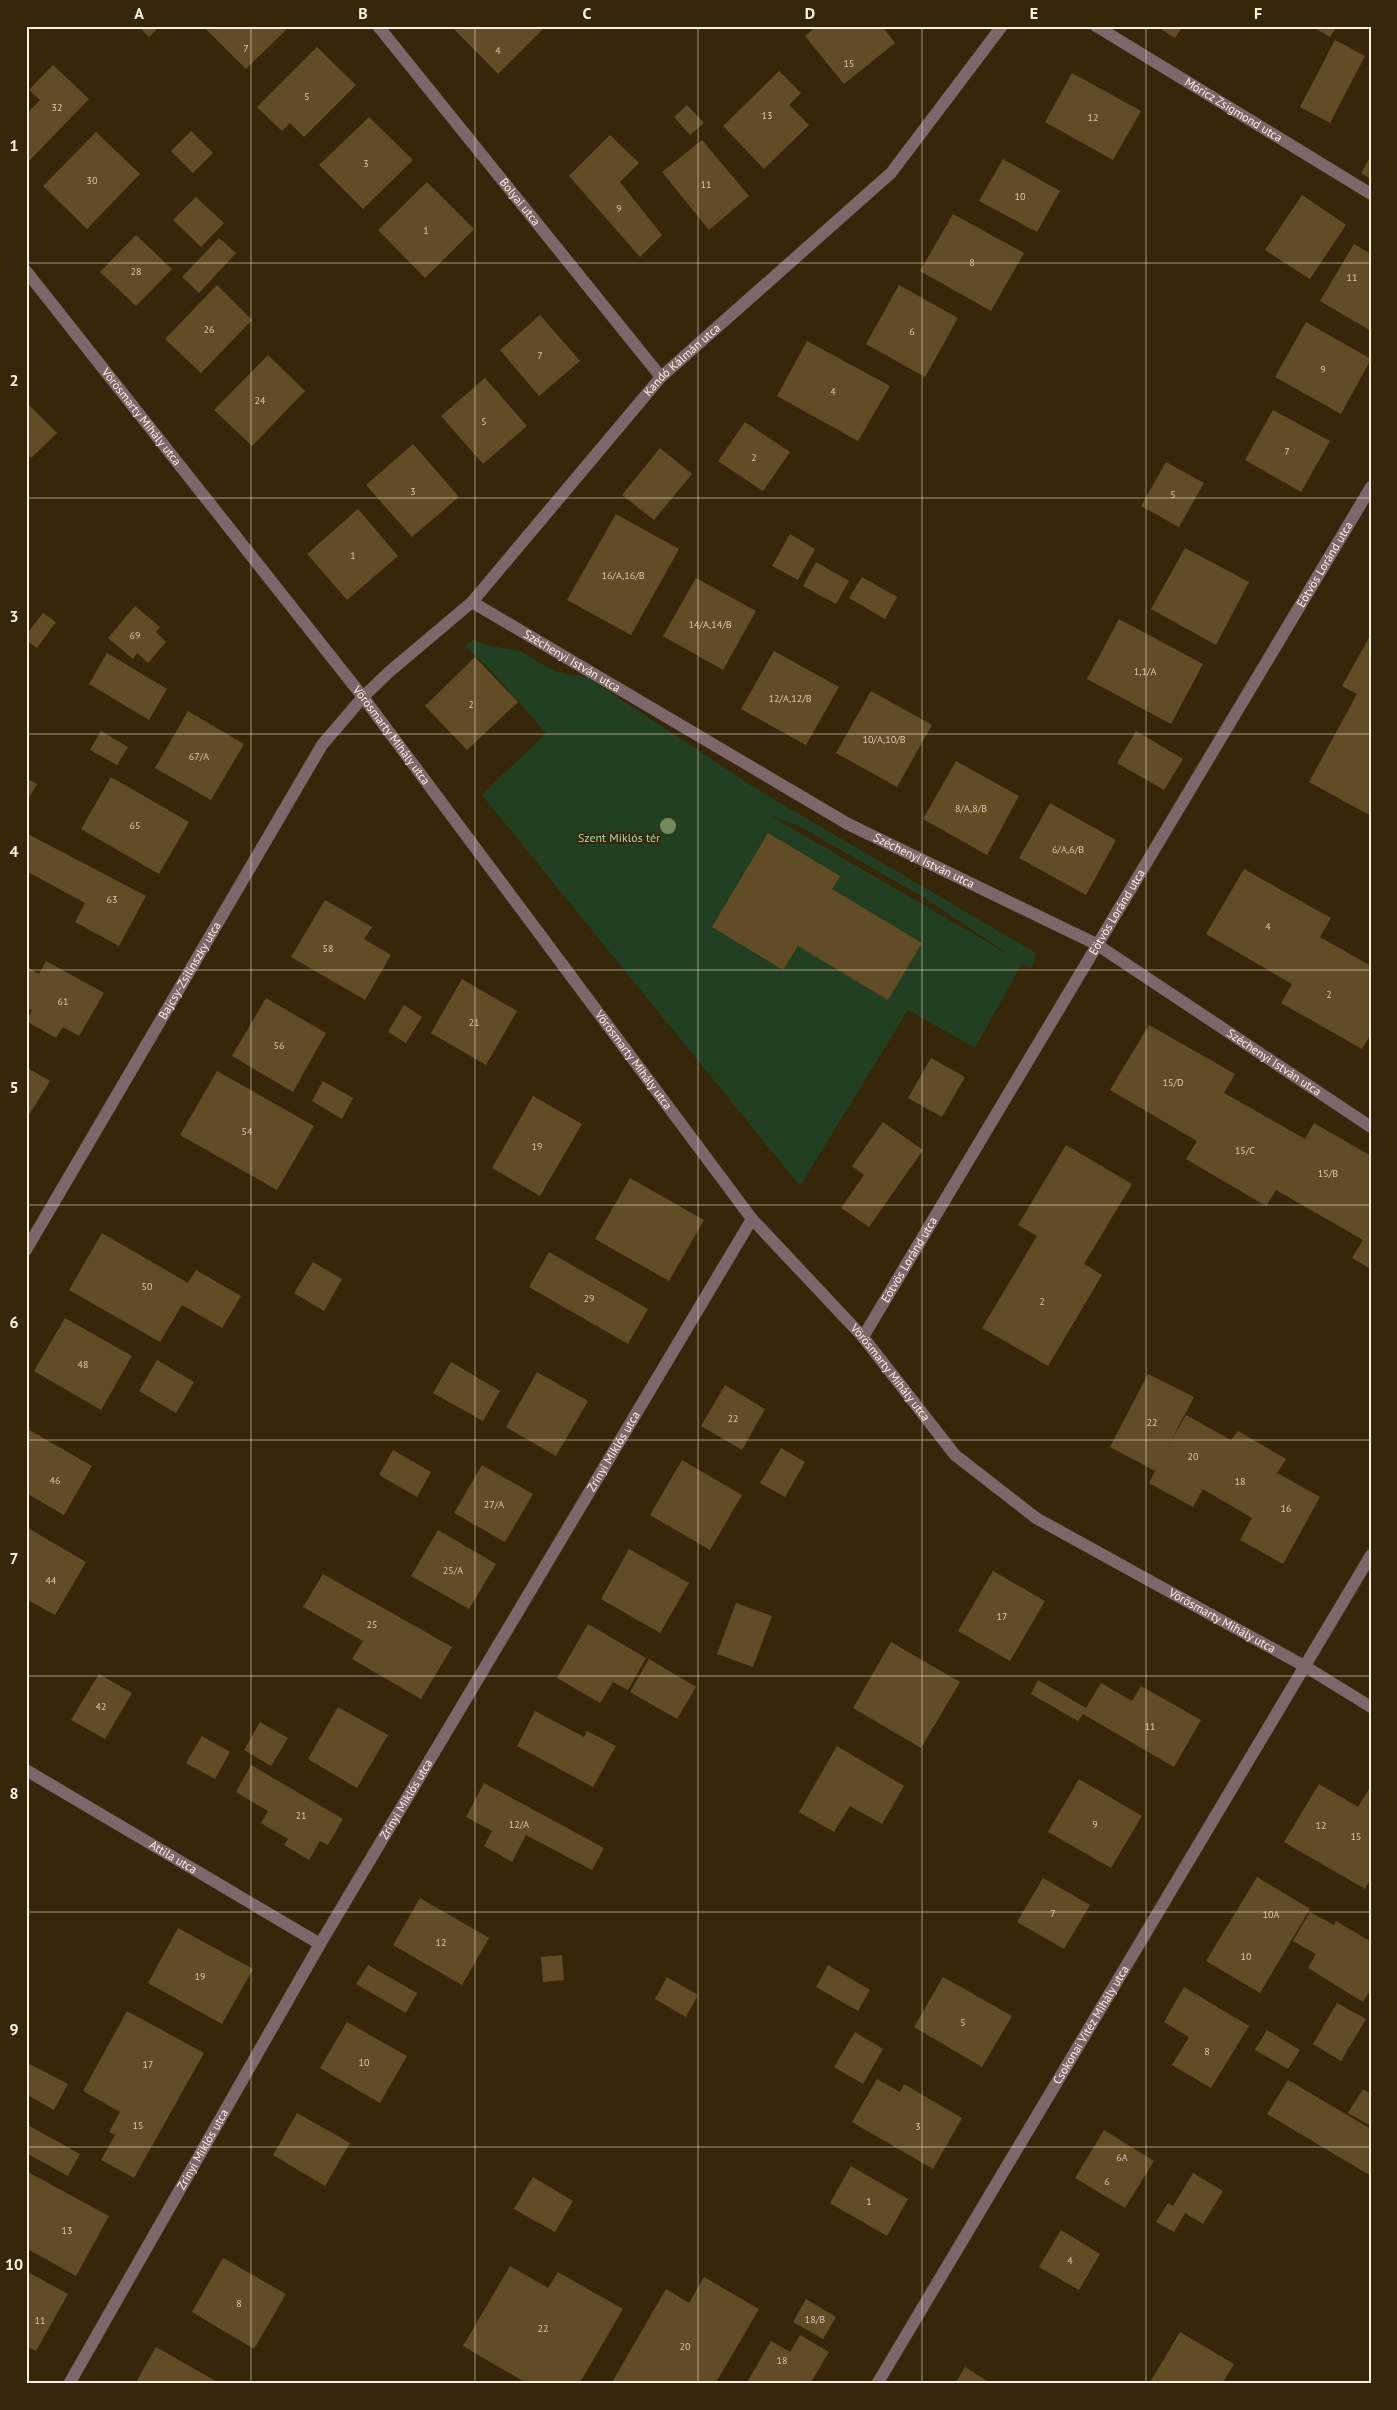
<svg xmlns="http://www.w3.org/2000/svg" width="1397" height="2410" font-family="'PT Sans',sans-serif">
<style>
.green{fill:#233f21;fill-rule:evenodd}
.building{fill:#624c25}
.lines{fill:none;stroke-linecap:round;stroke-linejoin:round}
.minor{stroke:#7d676b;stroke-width:12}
.tree{fill:#74895d}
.grid{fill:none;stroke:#fdf2e2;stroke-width:1;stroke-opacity:0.55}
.labels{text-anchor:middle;stroke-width:4;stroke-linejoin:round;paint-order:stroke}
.number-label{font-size:10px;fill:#d6c8b3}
.street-label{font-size:12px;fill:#fdf2e2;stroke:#37270a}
.park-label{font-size:12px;fill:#a6d9a1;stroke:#37270a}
.neatline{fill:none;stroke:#fdf2e2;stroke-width:2}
.grid-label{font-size:16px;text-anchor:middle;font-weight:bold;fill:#fdf2e2}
</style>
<rect width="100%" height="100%" fill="#37270a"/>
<path class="green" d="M 474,640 L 490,646 L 520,651 L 556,672 L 587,677 L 760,791 L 1036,953 L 1032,969 L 1022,963 L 975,1048 L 908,1010 L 800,1186 L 482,795 L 546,733 L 493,673 L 465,646 ZM 769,815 L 799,826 L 928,900 L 1013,957 Z"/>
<path class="building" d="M 138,26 L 160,26 L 149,37 Z
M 203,26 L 290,26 L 246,69 Z
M 451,26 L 546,26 L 498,74 Z
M 817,26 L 882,26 L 895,43 L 844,84 L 805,36 Z
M 1156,26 L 1183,26 L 1175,38 Z
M 1311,26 L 1337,26 L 1330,37 Z
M 1335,40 L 1365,56 L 1330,123 L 1300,107 Z
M 317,47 L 356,85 L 304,137 L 290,123 L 282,131 L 257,107 Z
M 53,65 L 89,99 L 29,161 L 26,158 L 26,114 L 40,100 L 29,90 Z
M 779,71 L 801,93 L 789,105 L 809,125 L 764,169 L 723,126 Z
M 1072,73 L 1141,111 L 1113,160 L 1045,122 Z
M 687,105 L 704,123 L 690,135 L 674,117 Z
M 369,117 L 413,160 L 363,209 L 319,165 Z
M 191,131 L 213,153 L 193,173 L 171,151 Z
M 96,132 L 140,174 L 87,229 L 43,186 Z
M 610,135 L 639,163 L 620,182 L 662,235 L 640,257 L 569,176 Z
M 702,140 L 749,196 L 709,230 L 662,172 Z
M 1371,156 L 1371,179 L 1361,173 Z
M 1003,159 L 1060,191 L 1037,232 L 979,201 Z
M 427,182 L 474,229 L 425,278 L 378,230 Z
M 1302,195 L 1346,225 L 1310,279 L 1265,250 Z
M 196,197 L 224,223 L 201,247 L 173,220 Z
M 953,214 L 1024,253 L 991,311 L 920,271 Z
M 136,235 L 172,269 L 136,306 L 100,272 Z
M 219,238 L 236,253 L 199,293 L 182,277 Z
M 1354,244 L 1371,254 L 1371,331 L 1320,301 Z
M 217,285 L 252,320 L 201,373 L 165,339 Z
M 899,285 L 958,318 L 925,377 L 866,344 Z
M 540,315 L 580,361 L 539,396 L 500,350 Z
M 1306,322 L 1371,359 L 1341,414 L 1275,377 Z
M 807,341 L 890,386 L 858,441 L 777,396 Z
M 268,355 L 305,391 L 252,446 L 214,410 Z
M 485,378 L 527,426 L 483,464 L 441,416 Z
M 26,402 L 57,433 L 31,458 L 26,453 Z
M 1273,410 L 1330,441 L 1301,492 L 1245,460 Z
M 745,422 L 790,452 L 763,491 L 718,461 Z
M 413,444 L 459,497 L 412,537 L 366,485 Z
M 660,448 L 692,474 L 654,520 L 622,495 Z
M 1166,462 L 1204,483 L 1179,527 L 1141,506 Z
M 358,509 L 398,556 L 347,600 L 307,554 Z
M 616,514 L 679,549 L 631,635 L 567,600 Z
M 790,534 L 815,549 L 798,580 L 772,566 Z
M 1185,548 L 1249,582 L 1216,645 L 1151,609 Z
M 816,562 L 849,581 L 836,604 L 803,586 Z
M 862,577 L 897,597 L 885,619 L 849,598 Z
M 696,578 L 756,611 L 723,670 L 663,636 Z
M 135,606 L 160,627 L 156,632 L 166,642 L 148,663 L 137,653 L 133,659 L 108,638 Z
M 43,613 L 56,622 L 37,648 L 26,640 L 26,635 Z
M 1119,619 L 1203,664 L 1171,724 L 1087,679 Z
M 1371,634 L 1371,816 L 1309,782 L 1357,694 L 1342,686 Z
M 774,651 L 839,687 L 806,745 L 741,709 Z
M 107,653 L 167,689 L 149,720 L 89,684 Z
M 475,657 L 518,702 L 467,750 L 425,706 Z
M 871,691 L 932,725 L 897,787 L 836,753 Z
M 188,711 L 244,744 L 211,800 L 155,768 Z
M 101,731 L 128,747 L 117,765 L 90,750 Z
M 1136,731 L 1183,759 L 1164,790 L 1117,763 Z
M 956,761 L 1019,796 L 987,855 L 923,819 Z
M 111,777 L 189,822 L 159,874 L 81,829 Z
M 26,778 L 37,784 L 26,803 Z
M 1050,803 L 1116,840 L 1086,895 L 1019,858 Z
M 26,833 L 146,896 L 119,946 L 75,922 L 85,903 L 26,871 Z
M 768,833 L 840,876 L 832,889 L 922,943 L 888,1000 L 798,946 L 783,970 L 712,927 Z
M 1244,869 L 1331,918 L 1320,937 L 1371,966 L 1371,1034 L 1362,1049 L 1281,1003 L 1292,984 L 1206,934 Z
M 325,900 L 372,927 L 364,939 L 391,955 L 365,1000 L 291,957 Z
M 46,961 L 104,993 L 79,1036 L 63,1027 L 56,1038 L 26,1021 L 32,1010 L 26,1007 L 26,966 L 39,974 Z
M 462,979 L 517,1011 L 486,1065 L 431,1033 Z
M 266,998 L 326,1033 L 293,1092 L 232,1056 Z
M 404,1005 L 422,1017 L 406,1043 L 388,1032 Z
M 1149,1025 L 1235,1074 L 1224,1093 L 1305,1139 L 1314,1123 L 1371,1156 L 1371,1269 L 1352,1258 L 1363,1240 L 1276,1190 L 1266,1206 L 1186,1159 L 1197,1141 L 1110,1090 Z
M 931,1058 L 965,1077 L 942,1117 L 908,1098 Z
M 26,1067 L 50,1081 L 26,1120 Z
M 217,1071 L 314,1126 L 277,1190 L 180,1135 Z
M 323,1081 L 353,1098 L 342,1119 L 312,1101 Z
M 533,1096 L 582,1124 L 540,1196 L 492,1168 Z
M 883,1122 L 923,1150 L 869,1227 L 841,1208 L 864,1175 L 852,1166 Z
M 1066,1145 L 1132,1184 L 1084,1264 L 1102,1275 L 1048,1366 L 982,1328 L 1037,1236 L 1018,1225 Z
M 630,1178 L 704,1220 L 669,1281 L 595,1239 Z
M 102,1233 L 188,1283 L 196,1270 L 241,1296 L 222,1328 L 182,1305 L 160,1342 L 69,1290 Z
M 549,1252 L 648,1309 L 628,1344 L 529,1287 Z
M 313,1262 L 342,1279 L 324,1311 L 294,1293 Z
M 65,1318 L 132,1356 L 101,1410 L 34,1371 Z
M 157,1360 L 194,1382 L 176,1413 L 139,1391 Z
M 451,1362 L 500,1391 L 483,1421 L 433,1393 Z
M 537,1372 L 588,1401 L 556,1456 L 506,1427 Z
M 1148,1374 L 1194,1397 L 1168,1446 L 1186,1415 L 1231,1440 L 1238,1431 L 1286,1459 L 1277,1473 L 1320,1497 L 1283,1564 L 1240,1540 L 1252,1518 L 1203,1489 L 1193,1507 L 1149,1483 L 1155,1471 L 1110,1447 Z
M 725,1385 L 765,1409 L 742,1450 L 701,1426 Z
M 26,1428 L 92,1466 L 64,1515 L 26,1493 Z
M 781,1448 L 805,1462 L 785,1497 L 760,1483 Z
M 393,1450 L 431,1472 L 417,1497 L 379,1475 Z
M 682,1460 L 742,1495 L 710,1550 L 650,1515 Z
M 482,1465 L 533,1494 L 505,1542 L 454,1513 Z
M 26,1527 L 86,1562 L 55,1615 L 26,1599 Z
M 438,1530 L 496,1564 L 469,1609 L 411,1576 Z
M 629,1549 L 689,1583 L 660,1633 L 601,1599 Z
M 993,1571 L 1045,1601 L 1010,1661 L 958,1631 Z
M 323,1574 L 452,1647 L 421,1699 L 352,1659 L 363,1641 L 303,1607 Z
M 736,1603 L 772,1616 L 753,1667 L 717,1654 Z
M 588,1624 L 646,1658 L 628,1690 L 613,1682 L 600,1703 L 557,1678 Z
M 891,1642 L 960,1682 L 921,1748 L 853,1708 Z
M 649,1659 L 696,1687 L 677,1719 L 630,1692 Z
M 99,1674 L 132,1693 L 105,1739 L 71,1720 Z
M 1038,1680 L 1086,1708 L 1101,1683 L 1132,1701 L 1141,1686 L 1201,1720 L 1174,1767 L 1083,1714 L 1078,1721 L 1031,1694 Z
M 338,1707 L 388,1735 L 357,1788 L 308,1759 Z
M 535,1711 L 584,1737 L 587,1731 L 616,1746 L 593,1787 L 517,1746 Z
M 260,1722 L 288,1738 L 271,1766 L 244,1750 Z
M 202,1736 L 230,1752 L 215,1779 L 186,1763 Z
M 837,1746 L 904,1786 L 882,1824 L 850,1806 L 834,1832 L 799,1812 Z
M 251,1765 L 343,1819 L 328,1845 L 320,1841 L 309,1860 L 284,1845 L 288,1839 L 261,1823 L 268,1811 L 236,1792 Z
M 1079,1779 L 1142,1816 L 1111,1868 L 1048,1832 Z
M 484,1783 L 604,1848 L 592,1870 L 526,1835 L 512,1862 L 484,1846 L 492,1831 L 466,1817 Z
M 1319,1784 L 1358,1807 L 1371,1786 L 1371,1879 L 1365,1889 L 1284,1842 Z
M 1257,1877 L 1310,1909 L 1260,1993 L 1206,1961 Z
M 1043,1878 L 1090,1905 L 1064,1949 L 1017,1922 Z
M 420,1898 L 489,1938 L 462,1985 L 393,1945 Z
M 1310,1912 L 1334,1925 L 1336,1921 L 1371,1942 L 1371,1989 L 1363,2002 L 1308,1968 L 1316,1954 L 1293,1941 Z
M 178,1928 L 253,1969 L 222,2024 L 148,1983 Z
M 562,1955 L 564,1980 L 543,1982 L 541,1957 Z
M 368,1965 L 417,1993 L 406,2013 L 356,1984 Z
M 828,1965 L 870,1990 L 858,2011 L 816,1987 Z
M 667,1977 L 698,1995 L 686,2017 L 655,1999 Z
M 943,1977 L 1012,2016 L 982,2067 L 914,2027 Z
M 1184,1987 L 1249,2026 L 1211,2088 L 1172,2065 L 1189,2037 L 1164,2022 Z
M 1337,2003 L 1366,2019 L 1341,2061 L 1313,2044 Z
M 127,2011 L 204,2053 L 134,2178 L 101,2160 L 115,2135 L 109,2132 L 120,2112 L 83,2091 Z
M 347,2022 L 407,2056 L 380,2103 L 320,2068 Z
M 1267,2030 L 1300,2050 L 1288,2069 L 1255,2050 Z
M 855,2032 L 883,2049 L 863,2084 L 834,2067 Z
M 26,2062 L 68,2084 L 54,2110 L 26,2094 Z
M 877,2079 L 900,2092 L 904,2084 L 962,2118 L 933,2169 L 852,2122 Z
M 1288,2080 L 1371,2129 L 1371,2176 L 1267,2114 Z
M 1363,2089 L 1371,2094 L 1371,2126 L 1348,2113 Z
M 297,2113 L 350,2143 L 325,2186 L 273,2155 Z
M 26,2124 L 80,2154 L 68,2176 L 26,2153 Z
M 1104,2130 L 1154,2161 L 1125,2208 L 1075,2178 Z
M 851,2166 L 908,2199 L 887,2236 L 830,2203 Z
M 26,2171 L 109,2216 L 76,2276 L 26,2248 Z
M 1193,2173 L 1223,2191 L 1203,2224 L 1185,2213 L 1174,2232 L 1156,2222 L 1168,2203 L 1173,2206 Z
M 533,2177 L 573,2201 L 555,2232 L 514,2209 Z
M 1061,2230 L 1100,2254 L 1079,2290 L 1039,2267 Z
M 223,2258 L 286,2294 L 254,2349 L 192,2312 Z
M 510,2266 L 548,2288 L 558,2272 L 623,2309 L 579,2384 L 528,2384 L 463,2346 Z
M 26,2271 L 68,2294 L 36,2351 L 26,2346 Z
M 704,2277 L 759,2309 L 715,2384 L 611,2384 L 666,2289 L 689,2303 Z
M 806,2299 L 836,2317 L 823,2339 L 793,2322 Z
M 1180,2332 L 1234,2364 L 1222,2384 L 1149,2384 Z
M 800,2335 L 829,2352 L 810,2384 L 746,2384 L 771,2341 L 790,2352 Z
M 156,2347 L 221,2384 L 135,2384 Z
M 965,2367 L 992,2384 L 955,2384 Z"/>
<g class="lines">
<g class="minor">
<path id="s1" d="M 378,26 L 661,377"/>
<path id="s2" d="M 1096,26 L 1371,194"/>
<path id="s3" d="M 26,271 L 363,697 L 752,1219 L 863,1337 L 955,1455 L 1036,1518 L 1306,1667 L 1371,1707"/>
<path id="s4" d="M 472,602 L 848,824 L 1096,944 L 1371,1127"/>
<path id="s5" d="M 26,1250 L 322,745 L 363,697 L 389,672 L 472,602 L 661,377 L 891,173 L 1002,26"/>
<path id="s6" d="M 863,1337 L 1371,487"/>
<path id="s7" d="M 26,1770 L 320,1944"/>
<path id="s8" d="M 69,2384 L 320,1944 L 752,1219"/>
<path id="s9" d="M 877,2384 L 1371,1555"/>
</g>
</g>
<circle class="tree" cx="668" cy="826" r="8"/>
<path class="grid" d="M 251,26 L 251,2384M 475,26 L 475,2384M 698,26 L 698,2384M 922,26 L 922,2384M 1146,26 L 1146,2384M 26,263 L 1371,263M 26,498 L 1371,498M 26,734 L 1371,734M 26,970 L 1371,970M 26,1205 L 1371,1205M 26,1440 L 1371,1440M 26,1676 L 1371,1676M 26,1912 L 1371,1912M 26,2147 L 1371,2147"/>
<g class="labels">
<g class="number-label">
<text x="246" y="52">7</text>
<text x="498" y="54">4</text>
<text x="849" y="67">15</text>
<text x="307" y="100">5</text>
<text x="57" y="111">32</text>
<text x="767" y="119">13</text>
<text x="1093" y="121">12</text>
<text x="366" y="167">3</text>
<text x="92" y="184">30</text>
<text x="706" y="188">11</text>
<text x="1020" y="200">10</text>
<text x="619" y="212">9</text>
<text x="426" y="234">1</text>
<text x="972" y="266">8</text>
<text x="136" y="275">28</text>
<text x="1352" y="281">11</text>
<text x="209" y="333">26</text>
<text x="912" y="335">6</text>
<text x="540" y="359">7</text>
<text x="1323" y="373">9</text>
<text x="833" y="395">4</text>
<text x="260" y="404">24</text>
<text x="484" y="425">5</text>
<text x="1287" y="455">7</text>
<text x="754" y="461">2</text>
<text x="413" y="495">3</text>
<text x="1173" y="498">5</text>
<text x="353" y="559">1</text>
<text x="623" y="579">16/A,16/B</text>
<text x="710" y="628">14/A,14/B</text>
<text x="135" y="639">69</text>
<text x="1145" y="675">1,1/A</text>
<text x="790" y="702">12/A,12/B</text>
<text x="471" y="708">2</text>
<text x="884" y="743">10/A,10/B</text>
<text x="199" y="760">67/A</text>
<text x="971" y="812">8/A,8/B</text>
<text x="135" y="829">65</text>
<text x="1068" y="853">6/A,6/B</text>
<text x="112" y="903">63</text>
<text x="1268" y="930">4</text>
<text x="328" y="952">58</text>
<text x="1329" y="998">2</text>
<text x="63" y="1005">61</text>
<text x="474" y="1026">21</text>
<text x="279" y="1049">56</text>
<text x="1173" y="1086">15/D</text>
<text x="247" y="1135">54</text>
<text x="537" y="1150">19</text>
<text x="1245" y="1154">15/C</text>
<text x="1328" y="1177">15/B</text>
<text x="147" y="1290">50</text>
<text x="589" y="1302">29</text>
<text x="1042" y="1305">2</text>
<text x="83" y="1368">48</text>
<text x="733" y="1422">22</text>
<text x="1152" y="1426">22</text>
<text x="1193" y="1460">20</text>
<text x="55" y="1484">46</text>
<text x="1240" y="1485">18</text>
<text x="494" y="1508">27/A</text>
<text x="1286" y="1512">16</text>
<text x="453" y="1574">25/A</text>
<text x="51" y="1584">44</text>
<text x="1002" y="1620">17</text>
<text x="372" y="1628">25</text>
<text x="101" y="1710">42</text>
<text x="1150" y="1730">11</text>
<text x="301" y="1819">21</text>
<text x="519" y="1828">12/A</text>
<text x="1095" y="1828">9</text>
<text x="1321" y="1829">12</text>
<text x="1356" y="1840">15</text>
<text x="1053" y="1917">7</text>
<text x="1271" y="1918">10A</text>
<text x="441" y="1946">12</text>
<text x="1246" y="1960">10</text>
<text x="200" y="1980">19</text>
<text x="963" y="2026">5</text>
<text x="1207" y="2055">8</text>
<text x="364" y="2066">10</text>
<text x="148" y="2068">17</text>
<text x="138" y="2129">15</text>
<text x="918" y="2130">3</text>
<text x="1122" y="2161">6A</text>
<text x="1107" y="2185">6</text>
<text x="869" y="2205">1</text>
<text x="67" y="2234">13</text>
<text x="1070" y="2264">4</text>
<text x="239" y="2307">8</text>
<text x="815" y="2323">18/B</text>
<text x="40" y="2324">11</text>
<text x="543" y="2332">22</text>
<text x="685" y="2350">20</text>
<text x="782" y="2364">18</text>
</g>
<g class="street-label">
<text dy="4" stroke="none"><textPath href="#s2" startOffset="161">Móricz Zsigmond utca</textPath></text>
<text dy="4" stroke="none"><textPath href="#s1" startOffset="226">Bolyai utca</textPath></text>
<text dy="4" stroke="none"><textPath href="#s5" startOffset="1114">Kandó Kálmán utca</textPath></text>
<text dy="4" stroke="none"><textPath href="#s3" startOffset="186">Vörösmarty Mihály utca</textPath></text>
<text dy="4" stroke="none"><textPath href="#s6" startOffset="900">Eötvös Loránd utca</textPath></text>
<text dy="4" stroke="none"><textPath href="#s4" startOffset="116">Széchenyi István utca</textPath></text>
<text dy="4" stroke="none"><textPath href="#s3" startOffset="591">Vörösmarty Mihály utca</textPath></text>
<text dy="4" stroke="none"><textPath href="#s4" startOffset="521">Széchenyi István utca</textPath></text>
<text dy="4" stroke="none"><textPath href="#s6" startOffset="495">Eötvös Loránd utca</textPath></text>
<text dy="4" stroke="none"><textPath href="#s5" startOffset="324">Bajcsy-Zsilinszky utca</textPath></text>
<text dy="4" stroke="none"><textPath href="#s3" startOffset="996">Vörösmarty Mihály utca</textPath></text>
<text dy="4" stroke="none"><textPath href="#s4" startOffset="926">Széchenyi István utca</textPath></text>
<text dy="4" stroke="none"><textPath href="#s6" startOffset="90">Eötvös Loránd utca</textPath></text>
<text dy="4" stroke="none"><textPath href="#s3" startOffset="1401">Vörösmarty Mihály utca</textPath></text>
<text dy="4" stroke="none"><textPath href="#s8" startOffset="1080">Zrínyi Miklós utca</textPath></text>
<text dy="4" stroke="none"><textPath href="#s3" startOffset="1821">Vörösmarty Mihály utca</textPath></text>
<text dy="4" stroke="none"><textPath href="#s8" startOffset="675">Zrínyi Miklós utca</textPath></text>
<text dy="4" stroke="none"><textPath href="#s7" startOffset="171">Attila utca</textPath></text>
<text dy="4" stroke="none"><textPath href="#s9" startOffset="418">Csokonai Vitéz Mihály utca</textPath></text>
<text dy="4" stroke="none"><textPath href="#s8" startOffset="270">Zrínyi Miklós utca</textPath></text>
</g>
<g class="park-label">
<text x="619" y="842">Szent Miklós tér</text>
</g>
</g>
<rect width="1397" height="2410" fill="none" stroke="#37270a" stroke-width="55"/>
<rect x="28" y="28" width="1342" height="2354" class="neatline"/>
<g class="grid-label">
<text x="139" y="19">A</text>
<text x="363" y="19">B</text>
<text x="587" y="19">C</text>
<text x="810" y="19">D</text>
<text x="1034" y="19">E</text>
<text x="1258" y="19">F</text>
<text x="14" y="151">1</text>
<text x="14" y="386">2</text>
<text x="14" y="622">3</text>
<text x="14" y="857">4</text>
<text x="14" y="1093">5</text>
<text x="14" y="1328">6</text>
<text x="14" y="1564">7</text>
<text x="14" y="1799">8</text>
<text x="14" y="2035">9</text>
<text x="14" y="2270">10</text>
</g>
</svg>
